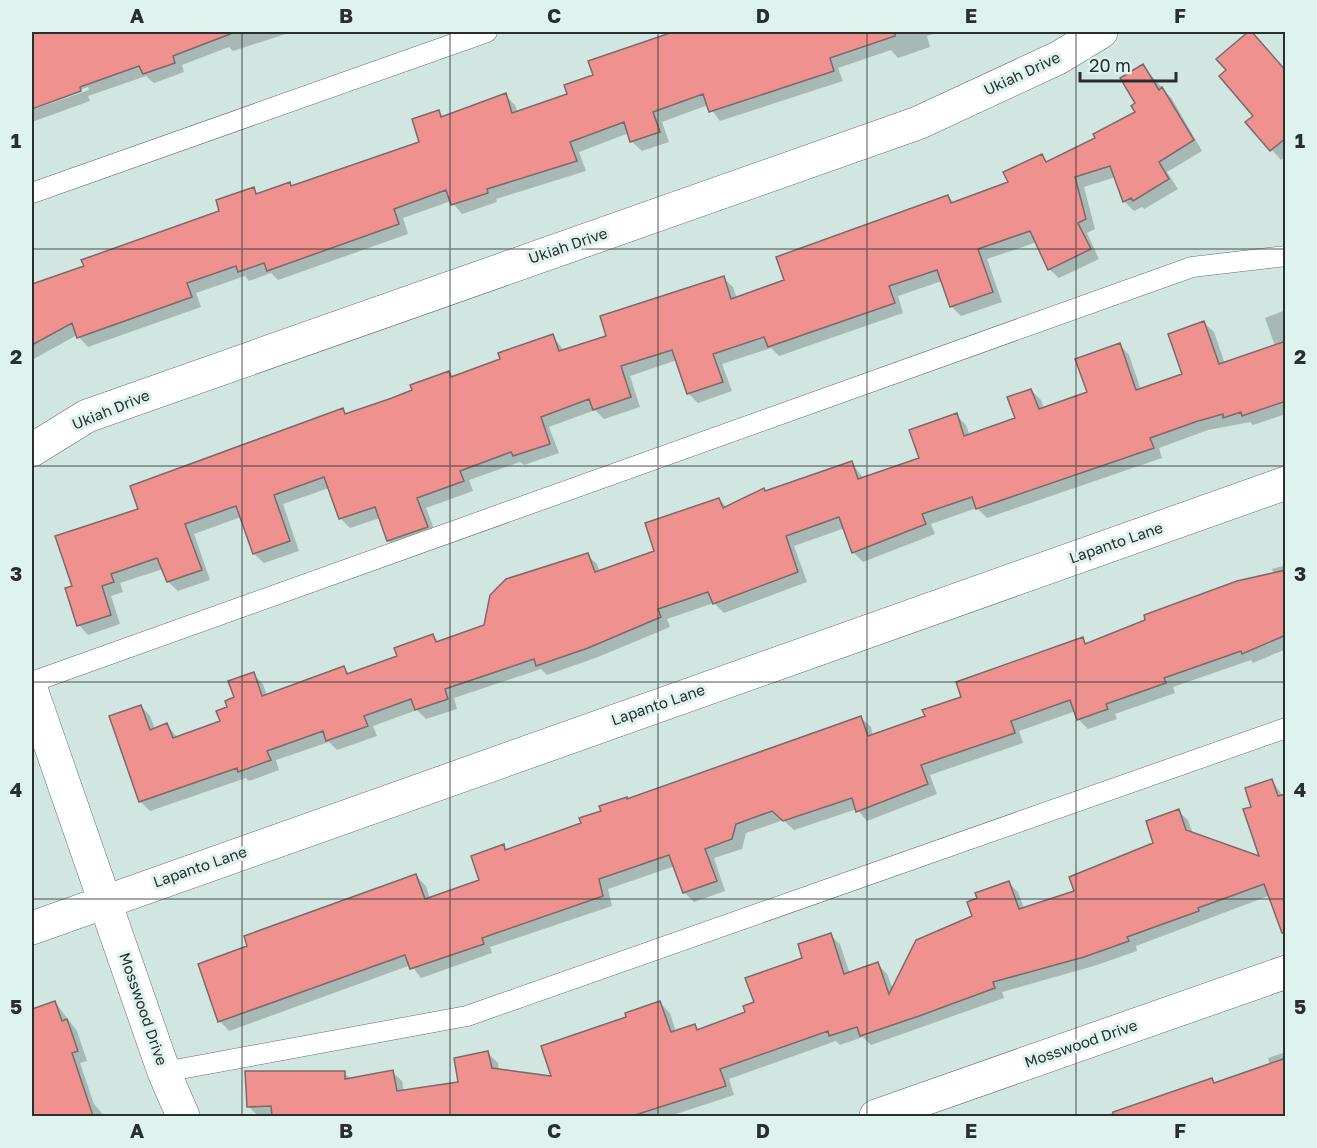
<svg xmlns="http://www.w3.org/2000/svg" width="1317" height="1148" font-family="'Golos Text',sans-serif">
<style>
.shadow{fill:#0003}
.building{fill:#ef928f;stroke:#7b6a69;stroke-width:1.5}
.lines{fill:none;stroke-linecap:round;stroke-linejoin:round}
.lane-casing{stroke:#5f716c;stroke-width:21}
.street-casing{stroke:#5f716c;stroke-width:34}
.lane{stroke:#fff;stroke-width:20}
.street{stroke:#fff;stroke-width:33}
.grid{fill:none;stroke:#282f2d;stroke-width:1.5;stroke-opacity:0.55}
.labels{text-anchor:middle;stroke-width:6;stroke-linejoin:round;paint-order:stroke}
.street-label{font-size:15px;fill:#282f2d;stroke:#dff3ee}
.neatline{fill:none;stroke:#282f2d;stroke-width:2}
.grid-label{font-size:20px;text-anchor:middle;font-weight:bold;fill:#282f2d}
</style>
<rect width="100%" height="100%" fill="#d2e6e1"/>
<path class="shadow" d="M 32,32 L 292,32 L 233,51 L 229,47 L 182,65 L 184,72 L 154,83 L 146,76 L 88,96 L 90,101 L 32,122 L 32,110 L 89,90 L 88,87 L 32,107 Z
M 664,32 L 940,32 L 927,36 L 930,47 L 898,58 L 891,50 L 838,68 L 843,81 L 720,121 L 708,105 L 662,122 L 669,142 L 642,151 L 632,142 L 629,133 L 579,152 L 586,171 L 496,199 L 497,202 L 462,214 L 451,201 L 403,218 L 408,234 L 278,280 L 271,273 L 249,281 L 245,276 L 196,293 L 201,307 L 88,347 L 77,335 L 32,360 L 32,287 L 37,284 L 221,212 L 253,189 L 259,195 L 290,184 L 293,187 L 421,143 L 438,111 L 444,117 L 505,95 L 515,105 L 518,113 L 569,95 L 595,75 L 665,36 Z
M 1250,32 L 1286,71 L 1286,156 L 1281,160 L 1247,122 L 1255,116 L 1228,70 L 1218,59 Z
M 1143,66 L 1172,99 L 1202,151 L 1167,172 L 1178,189 L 1144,209 L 1142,207 L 1134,211 L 1124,201 L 1116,177 L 1084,187 L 1095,229 L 1087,233 L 1099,259 L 1059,278 L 1049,269 L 1037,242 L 987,259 L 1002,302 L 961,316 L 951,306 L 942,281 L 898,296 L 903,313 L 779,356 L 771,348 L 722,364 L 732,391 L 698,403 L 688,393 L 677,360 L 630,376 L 640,407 L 604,419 L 595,410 L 549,427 L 559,453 L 524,465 L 520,462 L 469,480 L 473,491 L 426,508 L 437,537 L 398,550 L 388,541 L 380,518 L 350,528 L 340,518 L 329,488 L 283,504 L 299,551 L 264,563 L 254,554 L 241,517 L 194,534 L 210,580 L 178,591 L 168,582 L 163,569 L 120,583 L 123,592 L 111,596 L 120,624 L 88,635 L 79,625 L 74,587 L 140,510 L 343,410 L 348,415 L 393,399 L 449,372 L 454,377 L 502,360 L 553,336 L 564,351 L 608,337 L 723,278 L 733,287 L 737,299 L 786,281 L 948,196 L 954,203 L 1010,183 L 1041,156 L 1048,163 L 1097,139 L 1137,113 Z
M 1286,310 L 1286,414 L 1253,425 L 1250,422 L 1208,430 L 1159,448 L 1162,458 L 987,518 L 977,508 L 931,524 L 935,534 L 863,562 L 853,552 L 845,528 L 794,546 L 807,582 L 724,613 L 714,603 L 667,619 L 670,627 L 598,657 L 547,675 L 541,669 L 454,698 L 457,709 L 426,719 L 417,710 L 373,726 L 377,736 L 337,750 L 329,742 L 276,760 L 279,770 L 249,781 L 246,778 L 150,811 L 140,801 L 141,706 L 150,716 L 155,729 L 167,725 L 178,738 L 222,722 L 253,674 L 263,684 L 267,695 L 344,668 L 350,674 L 399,657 L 433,636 L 439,642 L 486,626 L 587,555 L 597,564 L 600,572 L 656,552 L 719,499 L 727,508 L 764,490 L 766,492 L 851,462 L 864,479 L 921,459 L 956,415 L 966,425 L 970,436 L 1017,419 L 1031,390 L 1041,400 L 1044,409 L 1089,392 L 1120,345 L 1129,355 L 1141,390 L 1184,375 L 1204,323 L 1214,332 L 1225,364 L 1275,346 L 1265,318 Z
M 1286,565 L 1286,649 L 1253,663 L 1251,660 L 1173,687 L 1175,693 L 1115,714 L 1117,719 L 1088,729 L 1078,719 L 1076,711 L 1019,731 L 1023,743 L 930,775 L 937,794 L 867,821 L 857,809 L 794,830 L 783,820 L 746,833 L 742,849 L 714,858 L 725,891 L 694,902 L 684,892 L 675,866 L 608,889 L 612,906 L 490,947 L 492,953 L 421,978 L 411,965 L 229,1031 L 220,1021 L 249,947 L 416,876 L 426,886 L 430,899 L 481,881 L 503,846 L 508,851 L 583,824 L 628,800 L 861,718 L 871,727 L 873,736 L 927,717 L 1082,639 L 1088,645 L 1274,575 L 1272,569 Z
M 1272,781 L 1283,796 L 1271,895 L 1136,946 L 1137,951 L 1094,966 L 1002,992 L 1004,998 L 871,1045 L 863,1037 L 840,1045 L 836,1041 L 729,1079 L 734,1095 L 670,1116 L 258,1116 L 248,1106 L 344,1073 L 351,1079 L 392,1072 L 402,1081 L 404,1092 L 460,1083 L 488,1053 L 498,1063 L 499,1071 L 554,1077 L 628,1018 L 660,1003 L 670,1013 L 676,1032 L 694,1025 L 699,1030 L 747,1013 L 830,935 L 840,944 L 850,974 L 878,964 L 887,974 L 893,989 L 1009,883 L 1018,892 L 1024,908 L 1076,892 L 1155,844 L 1178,811 L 1188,820 L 1193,834 L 1262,858 L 1253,808 Z
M 55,1002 L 77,1031 L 87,1061 L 80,1063 L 94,1104 L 104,1116 L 32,1116 L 32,1011 Z
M 1286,1052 L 1286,1116 L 1103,1116 L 1211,1080 L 1216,1084 L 1270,1065 L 1268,1058 Z"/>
<path class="building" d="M 32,32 L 229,32 L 230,34 L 173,56 L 175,63 L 143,74 L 139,66 L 80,87 L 81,91 L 32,109 Z
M 673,32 L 895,32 L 895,36 L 830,58 L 834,71 L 709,112 L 703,94 L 653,112 L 660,132 L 630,142 L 624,122 L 570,142 L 577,161 L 487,189 L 488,193 L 451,205 L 446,190 L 394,209 L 399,224 L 267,271 L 264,263 L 238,272 L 236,266 L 187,283 L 192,297 L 77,338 L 72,323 L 32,345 L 32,284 L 84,266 L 81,260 L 219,211 L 216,200 L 254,187 L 256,194 L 290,182 L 291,186 L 419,142 L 412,119 L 439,110 L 441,117 L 506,93 L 512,113 L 567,94 L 564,85 L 593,75 L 588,61 Z
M 1248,32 L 1252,32 L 1286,71 L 1286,138 L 1270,151 L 1245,122 L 1253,116 L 1219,76 L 1226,70 L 1216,59 Z
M 1143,64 L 1159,90 L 1162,87 L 1194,140 L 1159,162 L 1169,179 L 1133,201 L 1131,198 L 1123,202 L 1110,166 L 1075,177 L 1086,219 L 1078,223 L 1091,249 L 1048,270 L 1030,231 L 978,249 L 993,292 L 950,307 L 937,270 L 889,286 L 895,303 L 768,347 L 764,337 L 713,354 L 723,382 L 687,394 L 672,350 L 621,366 L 631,397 L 593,410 L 589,399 L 541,417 L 550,444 L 513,456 L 511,452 L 460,471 L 464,481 L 417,498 L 428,527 L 387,541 L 375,507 L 339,519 L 324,477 L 274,495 L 290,541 L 253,554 L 236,506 L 185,524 L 202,570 L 167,582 L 157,558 L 111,574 L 114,582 L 102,586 L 111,615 L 77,626 L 65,588 L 72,586 L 55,536 L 138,509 L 130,486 L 343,408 L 345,414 L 392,398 L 412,390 L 410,385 L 449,371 L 451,377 L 500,359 L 498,353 L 553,334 L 559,351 L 606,336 L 600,316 L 724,276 L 731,299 L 784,280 L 776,257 L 948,195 L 951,203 L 1008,182 L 1003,172 L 1042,154 L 1046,162 L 1095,138 L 1093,134 L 1135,112 L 1131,106 L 1135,103 L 1120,78 Z
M 1204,321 L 1219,364 L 1286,341 L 1286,401 L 1242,416 L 1241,412 L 1223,418 L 1223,414 L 1198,421 L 1150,438 L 1154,448 L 976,509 L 972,497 L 922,514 L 926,524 L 852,553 L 839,517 L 786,536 L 798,572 L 713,604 L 708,592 L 658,609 L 661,617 L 588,648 L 536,666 L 534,659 L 445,689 L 448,699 L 415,710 L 411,699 L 364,716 L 368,726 L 326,741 L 323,731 L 267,751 L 271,760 L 238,772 L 237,768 L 139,802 L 109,716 L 141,705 L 150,730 L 167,723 L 173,738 L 220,721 L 216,711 L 227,707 L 225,701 L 234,697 L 228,681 L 254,672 L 262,696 L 344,666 L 347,674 L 397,656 L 394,648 L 433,634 L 436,642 L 484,625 L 490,595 L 506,579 L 588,553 L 595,572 L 654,551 L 645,523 L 719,498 L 723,508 L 764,488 L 765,491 L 852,461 L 858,479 L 919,458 L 909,430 L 957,413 L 964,436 L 1015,418 L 1007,397 L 1031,389 L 1039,409 L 1087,392 L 1075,359 L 1120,343 L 1136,390 L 1182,374 L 1168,334 Z
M 1286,570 L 1286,635 L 1242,654 L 1241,651 L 1164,678 L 1166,683 L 1106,704 L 1108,709 L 1077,720 L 1070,700 L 1011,721 L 1015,733 L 921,765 L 928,784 L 856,812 L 852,798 L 783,821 L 772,811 L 736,824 L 732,839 L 705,849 L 717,881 L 683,893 L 669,855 L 599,879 L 603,896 L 482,938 L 484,944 L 410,969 L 405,955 L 218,1022 L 198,964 L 247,946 L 244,936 L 416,874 L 425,899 L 479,880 L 471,856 L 504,844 L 505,850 L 581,823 L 579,818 L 601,811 L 599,806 L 627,797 L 627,799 L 861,716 L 868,736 L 925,716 L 922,710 L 961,697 L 956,682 L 1083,637 L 1085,644 L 1145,620 L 1144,615 L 1237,581 Z
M 1272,779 L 1278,796 L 1286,794 L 1286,933 L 1282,933 L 1264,884 L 1198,908 L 1199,911 L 1127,937 L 1129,941 L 1084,957 L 993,982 L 995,988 L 919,1016 L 860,1036 L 857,1027 L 829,1036 L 828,1031 L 720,1069 L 726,1086 L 632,1116 L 272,1116 L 271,1106 L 247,1107 L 245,1071 L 345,1071 L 345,1079 L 393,1070 L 397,1091 L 458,1082 L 454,1058 L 488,1051 L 492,1068 L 551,1076 L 541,1046 L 626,1017 L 625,1013 L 660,1001 L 671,1032 L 695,1024 L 697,1030 L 745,1012 L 743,1006 L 754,1002 L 745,978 L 802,958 L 798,944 L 831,933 L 844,974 L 878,962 L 889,994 L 916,940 L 972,916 L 967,902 L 977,898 L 975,893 L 1009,881 L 1019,909 L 1074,891 L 1069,877 L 1153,843 L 1146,821 L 1179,809 L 1186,830 L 1259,856 L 1243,809 L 1251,807 L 1245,788 Z
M 55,1001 L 62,1021 L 67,1019 L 78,1051 L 72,1053 L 93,1116 L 32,1116 L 32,1009 Z
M 1286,1058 L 1286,1116 L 1113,1116 L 1113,1112 L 1212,1078 L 1214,1083 Z"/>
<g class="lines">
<g class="lane-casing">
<path id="lane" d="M 32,193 L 487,32
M 32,682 L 1192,267 L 1286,256
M 164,1072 L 467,1016 L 1286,728"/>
</g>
<g class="street-casing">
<path id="street" d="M 32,450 L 87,416 L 918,123 L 1058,58 L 1101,32
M 32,692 L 164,1072 L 183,1116
M 32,928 L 1286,483
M 876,1116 L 1286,972"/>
</g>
<use href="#lane" class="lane"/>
<use href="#street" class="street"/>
</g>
<path class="grid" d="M 242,32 L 242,1116M 450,32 L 450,1116M 658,32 L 658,1116M 867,32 L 867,1116M 1076,32 L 1076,1116M 32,249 L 1286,249M 32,466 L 1286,466M 32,682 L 1286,682M 32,899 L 1286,899"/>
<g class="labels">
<g class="street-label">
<text transform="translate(1022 74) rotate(-25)" y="5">Ukiah Drive</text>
<text transform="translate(568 246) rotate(-19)" y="5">Ukiah Drive</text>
<text transform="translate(111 410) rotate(-22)" y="5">Ukiah Drive</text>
<text transform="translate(1116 543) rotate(-19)" y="5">Lapanto Lane</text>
<text transform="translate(658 705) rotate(-19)" y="5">Lapanto Lane</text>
<text transform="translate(200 867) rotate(-19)" y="5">Lapanto Lane</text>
<text transform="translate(143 1009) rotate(71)" y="5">Mosswood Drive</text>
<text transform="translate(1081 1044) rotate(-19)" y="5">Mosswood Drive</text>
</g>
</g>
<rect width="1317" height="1148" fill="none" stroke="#dff3ee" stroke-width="66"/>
<path d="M1080 72v9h96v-9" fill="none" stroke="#282f2d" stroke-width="3"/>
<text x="1089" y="72" font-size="18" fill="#282f2d" stroke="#dff3ee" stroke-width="4.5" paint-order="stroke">20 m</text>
<rect x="33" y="33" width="1251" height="1082" class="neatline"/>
<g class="grid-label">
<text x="137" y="23">A</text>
<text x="346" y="23">B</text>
<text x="554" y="23">C</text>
<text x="763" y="23">D</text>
<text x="971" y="23">E</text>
<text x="1180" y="23">F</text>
<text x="16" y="148">1</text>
<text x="1300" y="148">1</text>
<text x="16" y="364">2</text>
<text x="1300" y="364">2</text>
<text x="16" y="581">3</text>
<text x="1300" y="581">3</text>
<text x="16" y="797">4</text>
<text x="1300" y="797">4</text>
<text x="16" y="1014">5</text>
<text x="1300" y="1014">5</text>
<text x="137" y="1138">A</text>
<text x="346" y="1138">B</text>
<text x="554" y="1138">C</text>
<text x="763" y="1138">D</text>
<text x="971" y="1138">E</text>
<text x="1180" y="1138">F</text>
</g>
</svg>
